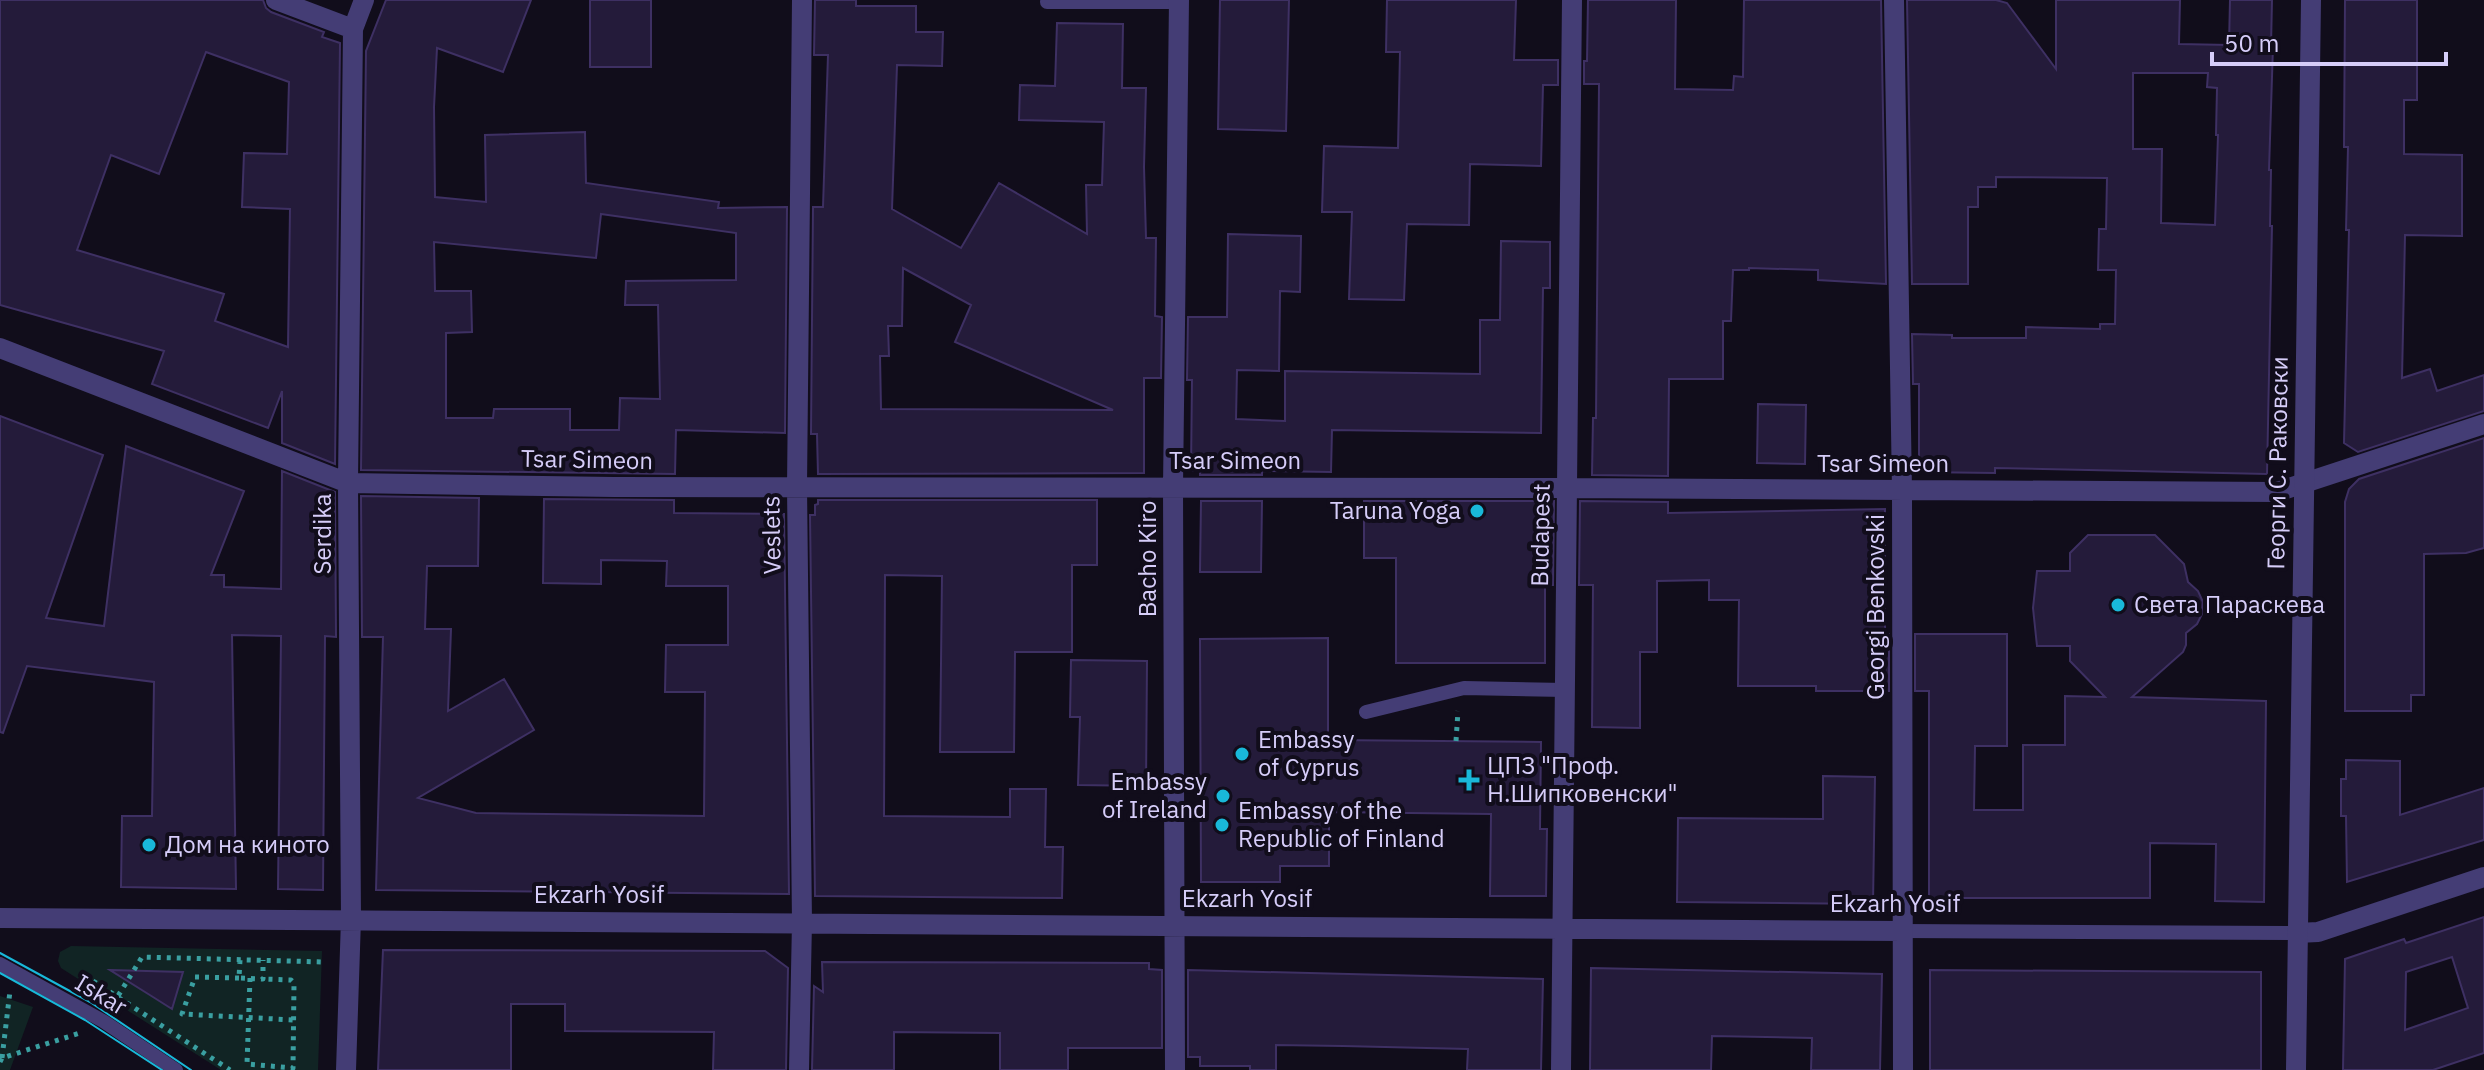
<svg xmlns="http://www.w3.org/2000/svg" width="2484" height="1070" font-family="'IBM Plex Sans',sans-serif">
<style>
.green{fill:#112424}
.building{fill:#241b3a;stroke:#3e3063;stroke-width:2;fill-rule:evenodd}
.lines{fill:none;stroke-linecap:round;stroke-linejoin:round}
.path{stroke:#3a9fa1;stroke-width:5;stroke-dasharray:4 6;stroke-linecap:butt}
.service{stroke:#443d75;stroke-width:14}
.minor{stroke:#443d75;stroke-width:20}
.tertiary{stroke:#443d75;stroke-width:20}
.tram{stroke:#19b8d9;stroke-width:2}
.poi-dot{fill:#19b8d9;stroke:#110d1b;stroke-width:3}
.labels{text-anchor:middle;stroke-width:8;stroke-linejoin:round;paint-order:stroke}
.street-label{font-size:24px;fill:#d6cdf9;stroke:#110d1b}
.poi-label{font-size:24px;fill:#d6cdf9;stroke:#110d1b;text-anchor:start}
</style>
<rect width="100%" height="100%" fill="#110d1b"/>
<path class="green" d="M 71,946 L 322,951 L 318,1070 L 221,1070 L 61,968 L 58,961 L 60,952 Z
M 0,996 L 33,1007 L 10,1070 L 0,1070 Z"/>
<path class="building" d="M 0,0 L 263,0 L 266,8 L 271,12 L 324,32 L 322,37 L 340,43 L 335,464 L 282,443 L 282,391 L 268,428 L 152,384 L 164,351 L 0,305 ZM 206,52 L 289,82 L 287,154 L 244,153 L 242,207 L 290,209 L 288,347 L 215,321 L 224,294 L 77,250 L 111,155 L 159,174 Z
M 386,0 L 531,0 L 503,72 L 437,48 L 434,107 L 435,197 L 486,202 L 485,135 L 585,132 L 586,183 L 719,202 L 718,208 L 787,207 L 785,433 L 676,430 L 675,474 L 361,470 L 366,51 ZM 601,214 L 736,233 L 736,280 L 626,281 L 625,305 L 658,305 L 660,399 L 620,398 L 619,430 L 570,430 L 570,409 L 494,409 L 493,418 L 446,418 L 446,333 L 472,332 L 471,291 L 435,291 L 434,242 L 596,258 Z
M 590,0 L 651,0 L 651,67 L 590,67 Z
M 815,0 L 856,0 L 856,6 L 916,6 L 916,32 L 943,32 L 942,66 L 897,65 L 892,209 L 961,248 L 999,183 L 1087,234 L 1086,185 L 1102,185 L 1104,122 L 1019,120 L 1020,85 L 1055,86 L 1057,23 L 1123,24 L 1122,88 L 1146,88 L 1144,167 L 1146,238 L 1156,238 L 1155,316 L 1162,317 L 1161,378 L 1144,378 L 1144,473 L 818,474 L 817,434 L 811,434 L 813,207 L 823,207 L 828,55 L 814,55 ZM 903,268 L 971,305 L 955,342 L 1113,410 L 881,409 L 880,356 L 889,356 L 888,326 L 902,326 Z
M 1220,0 L 1289,0 L 1286,131 L 1218,129 Z
M 1387,0 L 1516,0 L 1514,60 L 1558,60 L 1558,85 L 1543,85 L 1541,166 L 1470,164 L 1469,225 L 1407,224 L 1404,300 L 1349,299 L 1352,212 L 1322,212 L 1324,146 L 1398,148 L 1400,52 L 1386,52 Z
M 1588,0 L 1676,0 L 1675,89 L 1733,90 L 1734,76 L 1743,77 L 1744,0 L 1881,0 L 1886,284 L 1818,280 L 1818,270 L 1749,268 L 1749,270 L 1733,270 L 1731,321 L 1723,321 L 1723,379 L 1669,379 L 1668,476 L 1592,475 L 1593,418 L 1596,418 L 1599,84 L 1584,84 L 1584,61 L 1587,61 Z
M 1907,0 L 1996,0 L 2007,3 L 2056,69 L 2056,0 L 2180,0 L 2179,44 L 2229,45 L 2230,0 L 2272,0 L 2271,46 L 2273,46 L 2269,170 L 2271,170 L 2270,226 L 2272,226 L 2267,474 L 1995,468 L 1995,473 L 1919,472 L 1919,384 L 1913,384 L 1912,334 L 1952,335 L 1952,338 L 2026,338 L 2026,327 L 2100,329 L 2100,324 L 2115,324 L 2116,270 L 2098,270 L 2099,229 L 2106,229 L 2107,178 L 1996,177 L 1996,187 L 1978,187 L 1978,207 L 1968,207 L 1968,284 L 1912,284 ZM 2133,73 L 2208,73 L 2207,87 L 2217,88 L 2216,135 L 2218,135 L 2215,225 L 2161,223 L 2162,149 L 2133,149 Z
M 2345,0 L 2417,0 L 2417,100 L 2404,100 L 2404,154 L 2462,155 L 2462,236 L 2405,235 L 2402,378 L 2430,369 L 2437,391 L 2484,375 L 2484,411 L 2358,452 L 2344,443 L 2349,230 L 2346,230 L 2348,147 L 2344,147 Z
M 1228,234 L 1301,236 L 1300,292 L 1280,291 L 1279,371 L 1237,370 L 1236,419 L 1285,421 L 1285,371 L 1480,374 L 1480,320 L 1500,320 L 1501,241 L 1550,242 L 1550,288 L 1543,288 L 1541,433 L 1332,430 L 1331,472 L 1262,471 L 1262,475 L 1200,475 L 1200,471 L 1191,470 L 1192,380 L 1187,380 L 1188,317 L 1227,317 Z
M 1758,404 L 1806,405 L 1805,464 L 1757,463 Z
M 0,416 L 103,455 L 46,618 L 104,626 L 126,446 L 244,491 L 211,575 L 224,575 L 224,587 L 281,589 L 282,471 L 335,492 L 336,637 L 325,636 L 323,890 L 278,889 L 281,636 L 232,635 L 236,889 L 121,887 L 122,816 L 152,816 L 154,682 L 27,666 L 3,733 L 0,732 Z
M 2484,438 L 2484,548 L 2466,553 L 2424,554 L 2424,695 L 2411,695 L 2411,711 L 2345,711 L 2345,502 L 2349,489 L 2359,479 Z
M 361,496 L 479,498 L 478,566 L 427,566 L 425,629 L 451,629 L 448,711 L 504,679 L 534,730 L 418,798 L 476,813 L 704,816 L 705,692 L 665,692 L 666,645 L 728,645 L 728,586 L 666,586 L 667,561 L 601,560 L 601,584 L 543,583 L 544,499 L 674,500 L 674,513 L 784,514 L 789,894 L 376,890 L 383,637 L 362,637 Z
M 818,500 L 1097,500 L 1097,565 L 1072,565 L 1072,652 L 1015,652 L 1014,752 L 940,752 L 942,576 L 885,575 L 884,816 L 1010,817 L 1010,789 L 1046,789 L 1045,847 L 1063,847 L 1062,898 L 815,896 L 810,515 L 815,515 L 815,505 L 818,504 Z
M 1201,501 L 1262,501 L 1261,572 L 1200,572 Z
M 1364,501 L 1554,501 L 1553,585 L 1545,585 L 1545,663 L 1396,663 L 1396,558 L 1364,558 Z
M 1580,501 L 1668,502 L 1668,513 L 1885,509 L 1885,634 L 1889,634 L 1889,691 L 1816,691 L 1816,686 L 1738,686 L 1739,600 L 1709,600 L 1709,580 L 1657,581 L 1657,652 L 1640,652 L 1640,728 L 1592,727 L 1593,585 L 1579,585 Z
M 2088,535 L 2155,535 L 2184,564 L 2188,582 L 2198,591 L 2203,602 L 2202,614 L 2197,624 L 2186,633 L 2186,645 L 2183,652 L 2132,697 L 2266,701 L 2264,902 L 2215,901 L 2216,844 L 2150,843 L 2150,898 L 1929,898 L 1929,691 L 1915,691 L 1915,634 L 2007,634 L 2007,746 L 1975,746 L 1974,810 L 2023,810 L 2023,745 L 2065,745 L 2065,696 L 2105,697 L 2070,661 L 2070,646 L 2037,646 L 2033,608 L 2037,571 L 2070,571 L 2070,553 Z
M 1328,638 L 1328,740 L 1541,742 L 1540,829 L 1547,829 L 1546,896 L 1490,896 L 1491,814 L 1329,812 L 1329,866 L 1280,866 L 1280,882 L 1201,882 L 1200,639 Z
M 1071,660 L 1147,661 L 1146,786 L 1078,785 L 1080,717 L 1070,717 Z
M 2346,760 L 2400,761 L 2400,815 L 2484,788 L 2484,840 L 2347,882 L 2346,816 L 2341,816 L 2341,779 L 2346,779 Z
M 1823,776 L 1875,777 L 1873,904 L 1677,902 L 1678,818 L 1823,819 Z
M 2484,917 L 2484,1053 L 2433,1070 L 2343,1070 L 2345,959 L 2404,939 L 2406,943 ZM 2452,957 L 2468,1008 L 2405,1030 L 2406,972 Z
M 383,950 L 765,951 L 788,968 L 786,1070 L 713,1070 L 714,1032 L 565,1031 L 565,1004 L 511,1004 L 511,1070 L 378,1070 Z
M 822,962 L 1149,963 L 1149,969 L 1162,970 L 1162,1048 L 1068,1048 L 1068,1070 L 1000,1070 L 1000,1033 L 894,1032 L 894,1070 L 812,1070 L 814,986 L 823,992 Z
M 1591,968 L 1882,974 L 1880,1070 L 1811,1070 L 1812,1038 L 1712,1036 L 1711,1070 L 1590,1070 Z
M 110,970 L 183,972 L 172,1009 L 153,997 Z
M 1188,970 L 1543,979 L 1541,1070 L 1467,1070 L 1468,1049 L 1343,1046 L 1276,1045 L 1276,1070 L 1250,1070 L 1250,1066 L 1200,1066 L 1200,1057 L 1188,1057 Z
M 1930,970 L 2261,972 L 2261,1070 L 1930,1070 Z"/>
<g class="lines">
<path class="path" d="M 1456,741 L 1458,711
M 240,960 L 239,978 L 263,979 L 263,960
M 239,978 L 195,977 L 182,1014 L 294,1020
M 250,978 L 247,1064 L 293,1068 L 294,983 L 291,980 L 263,979
M 93,981 L 230,1070
M 113,1004 L 142,957 L 324,962
M 2,1058 L 10,991
M 0,1062 L 2,1058 L 80,1033"/>
<path class="service" d="M 1047,2 L 1179,2
M 1366,712 L 1464,688 L 1565,690
M 1903,931 L 2297,933
M 0,964 L 103,1021 L 176,1070"/>
<path class="minor" d="M 276,0 L 353,29
M 1894,0 L 1902,490 L 1903,1070
M 0,348 L 348,483 L 614,487 L 1567,488 L 2277,492 L 2484,424
M 0,918 L 1903,931
M 2297,933 L 2318,932 L 2484,877
M 346,1070 L 351,919 L 348,483 L 353,29 L 364,0
M 799,1070 L 802,922 L 797,487 L 802,0
M 1175,1070 L 1173,487 L 1179,0
M 1561,1070 L 1572,0"/>
<path class="tertiary" d="M 2296,1070 L 2311,0"/>
<path class="tram" d="M 0,953 L 90,1002 L 191,1070
M 0,973 L 85,1020 L 162,1070"/>
</g>
<g class="poi-dot">
<circle cx="1477" cy="511" r="8"/>
<circle cx="2118" cy="605" r="8"/>
<circle cx="1242" cy="754" r="8"/>
<path d="M1465 768h8v8h8v8h-8v8h-8v-8h-8v-8h8z"/>
<circle cx="1223" cy="796" r="8"/>
<circle cx="1222" cy="825" r="8"/>
<circle cx="149" cy="845" r="8"/>
</g>
<g class="labels">
<g class="street-label">
<text transform="translate(587 460) rotate(1)" y="8">Tsar Simeon</text>
<text x="1235" y="469">Tsar Simeon</text>
<text transform="translate(2278 463) rotate(-89)" y="8">Георги С. Раковски</text>
<text x="1883" y="472">Tsar Simeon</text>
<text transform="translate(323 534) rotate(-90)" y="8">Serdika</text>
<text transform="translate(772 535) rotate(-91)" y="8">Veslets</text>
<text transform="translate(1541 535) rotate(-89)" y="8">Budapest</text>
<text transform="translate(1148 559) rotate(-90)" y="8">Bacho Kiro</text>
<text transform="translate(1876 607) rotate(-90)" y="8">Georgi Benkovski</text>
<text x="599" y="903">Ekzarh Yosif</text>
<text x="1247" y="907">Ekzarh Yosif</text>
<text x="1895" y="912">Ekzarh Yosif</text>
<text transform="translate(101 995) rotate(31)" y="8">Iskar</text>
</g>
<g class="poi-label">
<text x="1461" y="519" text-anchor="end">Taruna Yoga</text>
<text x="2134" y="613">Света Параскева</text>
<text x="1258" y="748">Embassy<tspan x="1258" dy="28">of Cyprus</tspan></text>
<text x="1487" y="774">ЦПЗ "Проф.<tspan x="1487" dy="28">Н.Шипковенски"</tspan></text>
<text x="1207" y="790" text-anchor="end">Embassy<tspan x="1207" dy="28">of Ireland</tspan></text>
<text x="1238" y="819">Embassy of the<tspan x="1238" dy="28">Republic of Finland</tspan></text>
<text x="165" y="853">Дом на киното</text>
</g>
</g>
<path d="M2212 52v12h234v-12" fill="none" stroke="#d6cdf9" stroke-width="4"/>
<text x="2224" y="52" font-size="24" fill="#d6cdf9" stroke="#110d1b" stroke-width="6" paint-order="stroke">50 m</text>
</svg>
